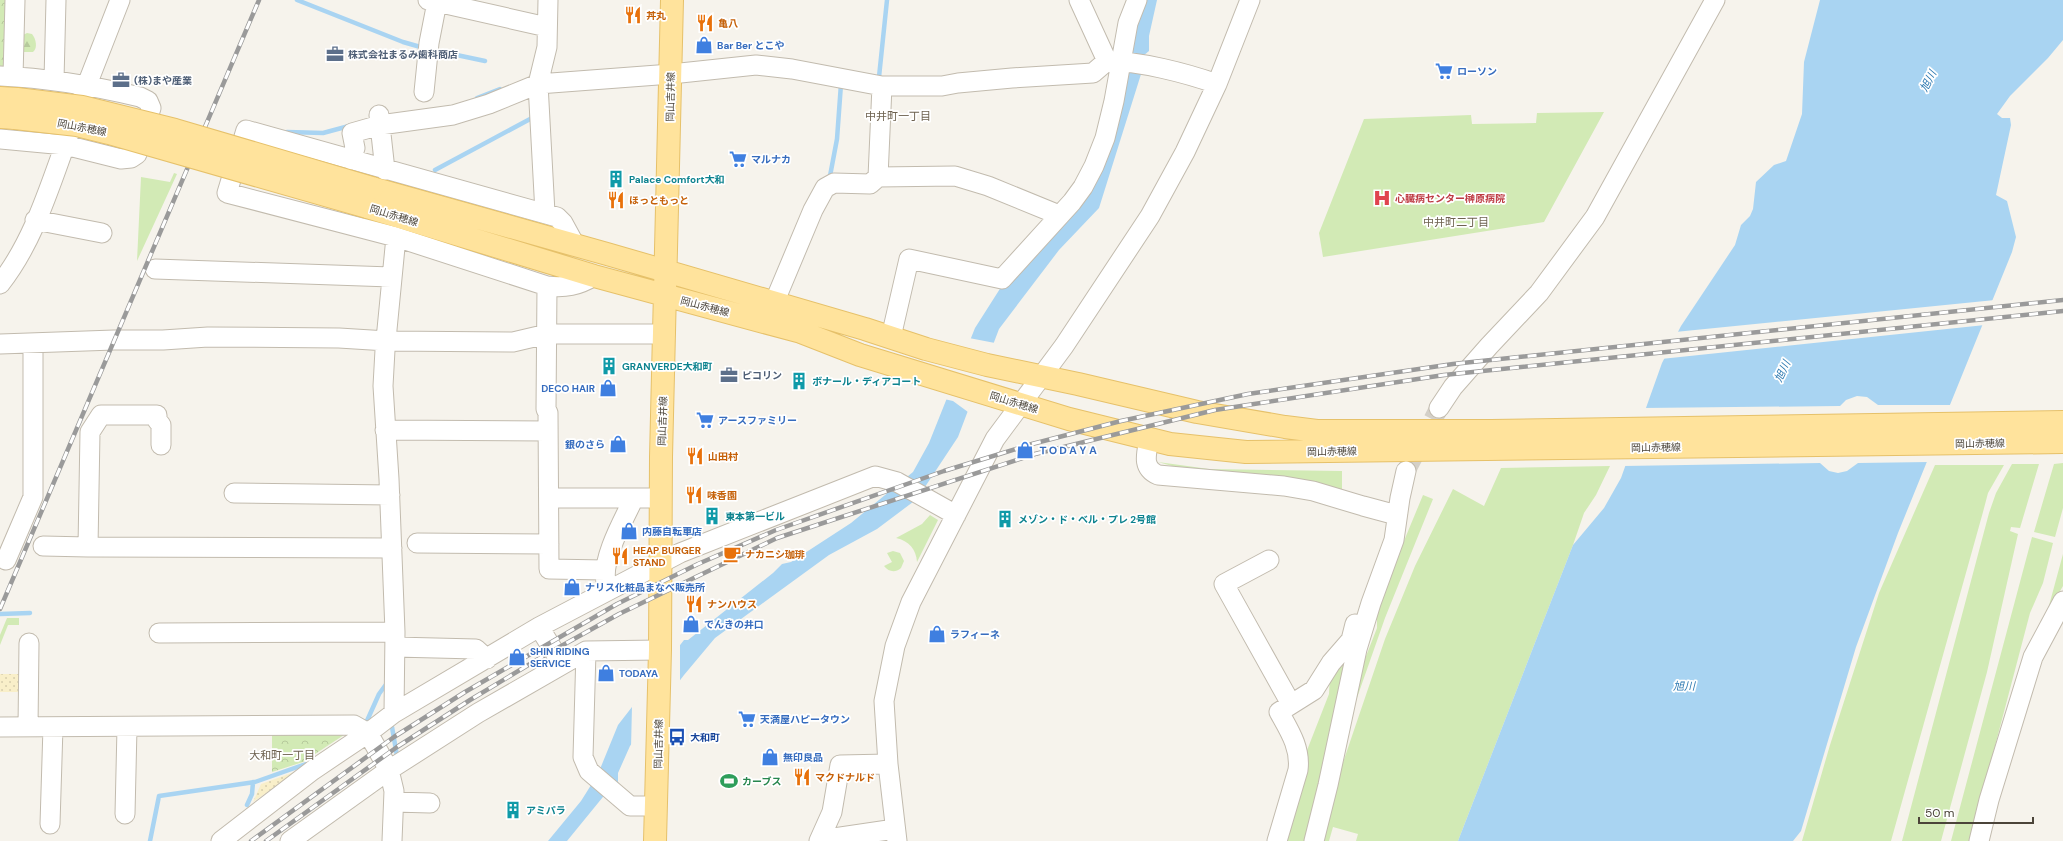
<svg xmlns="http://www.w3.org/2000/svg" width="2063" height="841" font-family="'DM Sans','Noto Sans JP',sans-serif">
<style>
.green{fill:#d2eab5}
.forest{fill:url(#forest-firs)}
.sand{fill:url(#sand-dots)}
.park{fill:url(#park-crowns)}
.water{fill:#a9d4f2}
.pier{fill:#f6f3ec}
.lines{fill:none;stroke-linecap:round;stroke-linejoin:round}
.stream{stroke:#a9d4f2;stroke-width:4.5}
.minor-tunnel{stroke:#d4d0c8;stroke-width:19;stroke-dasharray:19 10;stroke-linecap:butt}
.minor-casing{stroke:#c2bbae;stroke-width:21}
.major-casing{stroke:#e6c16a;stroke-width:24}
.minor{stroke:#fff;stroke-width:19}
.major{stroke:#ffe39c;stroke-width:22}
.rail-casing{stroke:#9a9a9a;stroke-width:4.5}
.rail{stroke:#fff;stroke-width:3;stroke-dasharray:9;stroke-linecap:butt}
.major-bridge-casing{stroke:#e6c16a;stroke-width:24;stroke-linecap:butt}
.major-bridge{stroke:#ffe39c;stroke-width:22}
.labels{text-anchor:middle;stroke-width:3.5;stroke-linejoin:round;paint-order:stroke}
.food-label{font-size:10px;font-weight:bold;fill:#c56008;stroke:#fff;text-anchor:start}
.shop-label{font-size:10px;font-weight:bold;fill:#366cbe;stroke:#fff;text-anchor:start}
.service-label{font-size:10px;font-weight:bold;fill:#4e5e75;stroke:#fff;text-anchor:start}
.street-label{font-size:10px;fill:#4b4439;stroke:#fff}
.culture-label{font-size:10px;font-weight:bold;fill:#0d838f;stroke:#fff;text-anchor:start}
.health-label{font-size:10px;font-weight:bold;fill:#be3a42;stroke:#fff;text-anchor:start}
.transit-label{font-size:10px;font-weight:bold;fill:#164399;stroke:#fff;text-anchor:start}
.leisure-label{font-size:10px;font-weight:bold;fill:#27864d;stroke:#fff;text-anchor:start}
.water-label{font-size:11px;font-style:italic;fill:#2e7ab2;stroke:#fff}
.neighbourhood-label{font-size:11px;fill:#6e6250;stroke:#fff}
</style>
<defs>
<pattern id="forest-firs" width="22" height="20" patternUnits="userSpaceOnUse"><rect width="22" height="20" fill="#d2eab5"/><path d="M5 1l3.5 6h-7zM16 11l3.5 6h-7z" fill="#b6ca9c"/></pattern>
<pattern id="sand-dots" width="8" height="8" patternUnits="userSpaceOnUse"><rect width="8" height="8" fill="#f9efc9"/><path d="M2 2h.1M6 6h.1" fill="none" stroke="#d7cead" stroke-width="1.8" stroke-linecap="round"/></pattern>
<pattern id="park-crowns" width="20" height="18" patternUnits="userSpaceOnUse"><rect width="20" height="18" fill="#d2eab5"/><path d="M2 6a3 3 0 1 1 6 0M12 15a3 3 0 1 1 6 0" fill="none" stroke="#b6ca9c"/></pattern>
</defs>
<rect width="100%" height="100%" fill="#f6f3ec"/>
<path class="green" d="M 1604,112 L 1544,222 L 1323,257 L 1319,233 L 1364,119 L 1471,115 L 1472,124 L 1536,123 L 1537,113 Z
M 174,173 L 177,174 L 137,261 L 141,177 L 170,182 Z
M 1158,462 L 1209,469 L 1342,471 L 1342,490 L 1193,472 Z
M 2063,463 L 2063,508 L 2055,537 L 2034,532 L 2054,464 Z
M 2012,464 L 2039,464 L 2020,528 L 2011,527 L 2010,531 L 2018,534 L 1987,672 L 1941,841 L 1902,841 L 1989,513 L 1996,493 Z
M 1935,465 L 2004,465 L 1988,493 L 1983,512 L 1891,841 L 1802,841 L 1830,745 L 1879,593 Z
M 1610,466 L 1596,495 L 1584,513 L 1573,545 L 1458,841 L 1356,841 L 1358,834 L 1333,827 L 1329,841 L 1320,841 L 1335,786 L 1385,639 L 1415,566 L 1453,489 L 1484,506 L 1501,468 Z
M 1423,495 L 1433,499 L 1385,618 L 1352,712 L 1360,681 L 1361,669 L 1377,628 L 1377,606 Z
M 930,515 L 938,520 L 917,562 C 916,549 909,541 896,538 L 922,524 Z
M 2032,537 L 2053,543 L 2043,583 L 2030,613 L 1970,841 L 1951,841 Z
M 893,551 L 900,553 L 904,561 L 901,568 C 895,573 889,572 884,566 L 892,562 L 887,553 Z
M 2063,554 L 2063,586 L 2047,613 Z
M 7,618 L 19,618 L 19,625 L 8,625 L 0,645 L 0,635 Z
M 1352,644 L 1308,841 L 1279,841 L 1304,758 L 1329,694 L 1330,674 Z"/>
<path class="forest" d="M 27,33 L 32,34 C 36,39 38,48 33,52 L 21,52 L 23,35 Z"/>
<path class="sand" d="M 0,674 L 20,674 L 20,692 L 0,692 Z
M 300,770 L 253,802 L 261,784 Z"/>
<path class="park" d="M 0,0 L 11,0 L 5,66 L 0,66 Z
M 272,731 L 347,733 L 303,762 L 272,772 Z"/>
<path class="water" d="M 1143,0 L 1157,0 L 1149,36 L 1149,51 L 1143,56 L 1142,71 L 1099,208 L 1059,250 L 999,329 L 958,437 L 917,499 L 877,529 L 829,555 L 715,638 L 684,675 L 630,746 L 618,773 L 618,782 L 622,789 L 607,792 L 567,841 L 548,841 L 581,801 L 598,774 L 618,725 L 684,640 L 688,640 L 773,573 L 782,564 L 791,562 L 851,523 L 913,472 L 929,443 L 975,328 L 1003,284 L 1075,205 Z
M 1820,0 L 2063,0 L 2063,40 L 2048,58 L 2010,96 L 1997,114 L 2002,118 L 2010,118 L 2011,125 L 1996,195 L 2007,201 L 2016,237 L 2012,252 L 1898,533 L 1856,647 L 1801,831 L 1793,841 L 1458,841 L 1573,545 L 1604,508 L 1621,478 L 1662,363 L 1681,326 L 1735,245 L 1741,225 L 1750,216 L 1753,209 L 1756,182 L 1774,165 L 1786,161 L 1802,114 L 1804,62 Z"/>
<path class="pier" d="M 1995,300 L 1985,325 L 1661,359 L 1675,332 Z
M 969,338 L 995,343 L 968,412 L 953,401 L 944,399 Z
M 1857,396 L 1867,397 L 1878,405 L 1952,405 L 1929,462 L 1858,463 L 1847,471 L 1838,473 L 1829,471 L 1820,463 L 1623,466 L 1643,408 L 1840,406 L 1846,400 Z
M 680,643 L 680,683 L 631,748 L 632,706 Z"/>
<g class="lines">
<path class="stream" d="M 297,0 L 403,42 L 424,48
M 433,50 L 485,61
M 875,80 L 879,77 L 887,0
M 477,98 L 500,89
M 287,132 L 323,133 L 349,126
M 435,170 L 532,118 L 532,114
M 830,176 L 837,139 L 841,84
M 0,614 L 30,613
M 363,725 L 366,723 L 379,694 L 387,683
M 392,727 L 397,756
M 247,805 L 252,794 L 253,782
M 150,841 L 159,796 L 255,782 L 306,764"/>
<path class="minor-tunnel" d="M 1406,471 L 1439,408"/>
<g class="minor-casing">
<path id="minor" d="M 428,0 L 547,27
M 1079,0 L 1107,61
M 0,76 C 48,78 94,86 140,97 L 148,101 L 151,108 L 137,154 L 131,158 L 121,159 L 65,145 L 0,139
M 13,77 L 15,0
M 54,80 L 56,0
M 424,92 L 429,43 L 437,2
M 83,95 L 120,0
M 351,160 L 355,148 L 352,133 L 380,125 L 379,115
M 385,170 L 380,125 L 453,115 L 489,104 L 538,84 L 671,74 L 756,65 L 792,69 L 882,86 L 942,86 L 958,83 L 1012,78 L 1093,73 L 1107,61 C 1139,61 1186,73 1217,84
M 878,177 L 955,176 L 988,186 L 1059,215
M 545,213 L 538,84 L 547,47 L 548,0
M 35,220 L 102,233
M 575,245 L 563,223 L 557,217 L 246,130 L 227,193 L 396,237 L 547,286 C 565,288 578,286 594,276
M 155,269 L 391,277
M 0,284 C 34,241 50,185 69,134
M 547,286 L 546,409 L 548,413 L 549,569 L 605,570
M 774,303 L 813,210 L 825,188 L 834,183 L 870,184 L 878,177 L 882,86
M 891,337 L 909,259 L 1002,279 L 1072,202 L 1083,187 L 1094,166 L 1105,138 L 1114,101 L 1128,23 L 1137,0
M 0,344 L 114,340 L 163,340 L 208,337 L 339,338 L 387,341 L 513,342 L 547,334 L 665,334
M 1439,408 L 1453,387 L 1489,346 L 1539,293 L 1595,217 L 1715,0
M 385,430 L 548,431
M 1149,440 C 1146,455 1142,468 1158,475 L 1284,486 L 1313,491 L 1363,506 L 1389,513 L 1398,513
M 161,445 L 161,425 L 157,420 L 157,415 L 101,415 L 90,432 L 88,547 L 392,548
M 234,493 L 390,495
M 549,498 L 661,498
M 417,543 L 549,544
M 43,546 L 88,547
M 6,560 L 33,497 L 33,343
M 1269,560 L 1224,584 L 1291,704
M 606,582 C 601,559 624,519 634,498
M 539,627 L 562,664
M 159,633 L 395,632
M 395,647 L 476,649 L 487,659
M 586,651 L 583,757 L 589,771 L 630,806 L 656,806
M 394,713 L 395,632 L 389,479 L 383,386 L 385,350 L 396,237
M 0,727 L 354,725 L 368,733 L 389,770 L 394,791 L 392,841
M 28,727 L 29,643
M 394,802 L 430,803
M 125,814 L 127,728
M 50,824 L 53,727
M 221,841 L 313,770 L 368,733 L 394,713 L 539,627 L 680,553 L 875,476 L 897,482 L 956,515
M 290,841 L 389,770 L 478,713 L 586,651 L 660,650
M 819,841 L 832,812 L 840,765 L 888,764
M 827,841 L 834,838 L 895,829
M 897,841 L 888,764 L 884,701 L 895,646 L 911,602 L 995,439 L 1064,346 L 1150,216 L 1185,152 L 1217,84 L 1250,0
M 1277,841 L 1298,770 C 1301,748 1289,730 1279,712 L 1314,690 L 1331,663 L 1351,640 L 1355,624
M 1314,841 L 1328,785 L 1357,649 L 1371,603 L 1394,540 L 1400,498 L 1406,471
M 1979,841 L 1989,800 L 2033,657 L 2063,601"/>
</g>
<g class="major-casing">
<path id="major" d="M 0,98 L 17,99
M 0,117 L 15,118
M 372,188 L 607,254 L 865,329 L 926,349 L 987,365 L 1078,384 L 1197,412 L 1285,427 L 1317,431 L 1491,431 L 2063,422
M 367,207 L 594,276 L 801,332 L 860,355 L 1069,419 L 1170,444 L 1246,452 L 2063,442
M 655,841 L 660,650 L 661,457 L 672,0"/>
</g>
<use href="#minor" class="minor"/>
<use href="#major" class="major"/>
<g class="rail-casing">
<path id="rail" d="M 0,609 L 259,0
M 251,841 L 394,737 L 465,692 L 617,604 L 698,564 L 776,530 L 944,471 L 1032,444 L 1121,421 L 1248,394 L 1453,364 L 2063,300
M 266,841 L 397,747 L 470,700 L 545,655 L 619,614 L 777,538 L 1035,454 L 1215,410 L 1444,375 L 2063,311"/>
</g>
<use href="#rail" class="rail"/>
<g class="major-bridge-casing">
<path id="major-bridge" d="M 17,99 L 82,107 L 175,130 L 372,188
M 15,118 L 77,125 L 109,133 L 367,207"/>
</g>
<use href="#major-bridge" class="major-bridge"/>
</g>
<defs>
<g id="restaurant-bare" transform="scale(1.38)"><path d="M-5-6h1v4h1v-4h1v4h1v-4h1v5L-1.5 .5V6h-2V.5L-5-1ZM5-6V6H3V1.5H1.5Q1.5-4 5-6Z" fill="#e8710a" stroke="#fff" stroke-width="2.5" paint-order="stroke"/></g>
<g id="shop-bare" transform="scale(1.38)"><path d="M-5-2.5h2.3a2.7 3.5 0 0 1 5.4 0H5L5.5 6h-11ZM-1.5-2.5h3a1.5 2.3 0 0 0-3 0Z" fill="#3f7fe0" stroke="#fff" stroke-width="2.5" paint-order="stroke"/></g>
<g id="office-bare" transform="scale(1.38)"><path d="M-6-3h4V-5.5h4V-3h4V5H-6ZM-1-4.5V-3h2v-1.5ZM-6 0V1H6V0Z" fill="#5c6f8a" stroke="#fff" stroke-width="2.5" paint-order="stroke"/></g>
<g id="supermarket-bare" transform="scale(1.38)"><path d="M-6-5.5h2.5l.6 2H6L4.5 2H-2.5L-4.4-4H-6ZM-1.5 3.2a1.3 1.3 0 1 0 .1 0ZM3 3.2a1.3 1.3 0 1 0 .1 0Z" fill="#3f7fe0" stroke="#fff" stroke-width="2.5" paint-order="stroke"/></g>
<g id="building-bare" transform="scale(1.38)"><path d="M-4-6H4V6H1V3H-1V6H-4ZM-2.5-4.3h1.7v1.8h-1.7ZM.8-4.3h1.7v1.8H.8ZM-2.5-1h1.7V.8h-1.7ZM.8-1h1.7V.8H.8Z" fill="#0f9aa8" stroke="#fff" stroke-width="2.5" paint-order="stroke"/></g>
<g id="hospital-bare" transform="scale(1.38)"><path d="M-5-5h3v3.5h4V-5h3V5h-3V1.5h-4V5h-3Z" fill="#e0444e" stroke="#fff" stroke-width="2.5" paint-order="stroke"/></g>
<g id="cafe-bare" transform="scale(1.38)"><path d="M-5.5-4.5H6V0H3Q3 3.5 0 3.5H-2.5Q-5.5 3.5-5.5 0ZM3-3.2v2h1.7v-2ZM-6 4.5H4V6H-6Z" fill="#e8710a" stroke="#fff" stroke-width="2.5" paint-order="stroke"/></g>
<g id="bus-bare" transform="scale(1.38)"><path d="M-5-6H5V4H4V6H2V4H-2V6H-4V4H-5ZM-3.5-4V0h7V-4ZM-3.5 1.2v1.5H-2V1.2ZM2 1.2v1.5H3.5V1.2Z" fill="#1a4fb4" stroke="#fff" stroke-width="2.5" paint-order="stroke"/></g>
<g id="stadium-bare" transform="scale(1.38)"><path d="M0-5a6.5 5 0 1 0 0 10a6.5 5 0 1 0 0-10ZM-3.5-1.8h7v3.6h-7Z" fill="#2e9e5b" stroke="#fff" stroke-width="2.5" paint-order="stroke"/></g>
</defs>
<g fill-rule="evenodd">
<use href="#restaurant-bare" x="633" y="15"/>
<use href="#restaurant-bare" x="705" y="23"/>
<use href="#shop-bare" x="704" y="45"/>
<use href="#office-bare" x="335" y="54"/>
<use href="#supermarket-bare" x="1444" y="71"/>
<use href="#office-bare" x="121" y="80"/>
<use href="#supermarket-bare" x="738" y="159"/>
<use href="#building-bare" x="616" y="179"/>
<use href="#hospital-bare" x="1382" y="198"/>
<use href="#restaurant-bare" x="616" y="200"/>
<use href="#building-bare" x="609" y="366"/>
<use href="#office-bare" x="729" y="375"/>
<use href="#building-bare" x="799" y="381"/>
<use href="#shop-bare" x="608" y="388"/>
<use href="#supermarket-bare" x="705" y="420"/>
<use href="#shop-bare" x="618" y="444"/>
<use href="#shop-bare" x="1025" y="450"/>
<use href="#restaurant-bare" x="695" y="456"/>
<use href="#restaurant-bare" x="694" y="495"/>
<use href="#building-bare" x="712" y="516"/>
<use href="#building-bare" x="1005" y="519"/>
<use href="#shop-bare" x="629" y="531"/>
<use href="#cafe-bare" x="732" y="554"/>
<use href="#restaurant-bare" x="620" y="556"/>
<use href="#shop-bare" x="572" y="587"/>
<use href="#restaurant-bare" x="694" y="604"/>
<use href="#shop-bare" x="691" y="624"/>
<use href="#shop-bare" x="937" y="634"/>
<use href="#shop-bare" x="517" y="657"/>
<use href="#shop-bare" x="606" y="673"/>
<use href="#supermarket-bare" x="747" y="719"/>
<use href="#bus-bare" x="677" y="737"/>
<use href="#shop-bare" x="770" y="757"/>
<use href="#restaurant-bare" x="802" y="777"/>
<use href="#stadium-bare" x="729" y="781"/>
<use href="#building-bare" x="513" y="810"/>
</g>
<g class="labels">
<g class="food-label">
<text x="646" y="19">丼丸</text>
<text x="718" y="27">亀八</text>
<text x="629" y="204">ほっともっと</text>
<text x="708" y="460">山田村</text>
<text x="707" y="499">味香園</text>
<text x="633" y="554">HEAP BURGER<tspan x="633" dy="12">STAND</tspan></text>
<text x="745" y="558">ナカニシ珈琲</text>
<text x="707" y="608">ナンハウス</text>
<text x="815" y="781">マクドナルド</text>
</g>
<g class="shop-label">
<text x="717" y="49">Bar Ber とこや</text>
<text x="1457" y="75">ローソン</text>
<text x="751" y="163">マルナカ</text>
<text x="595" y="392" text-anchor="end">DECO HAIR</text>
<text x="718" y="424">アースファミリー</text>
<text x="605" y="448" text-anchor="end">銀のさら</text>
<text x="1038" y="454">ＴＯＤＡＹＡ</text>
<text x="642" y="535">内藤自転車店</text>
<text x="585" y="591">ナリス化粧品まなべ販売所</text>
<text x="704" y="628">でんきの井口</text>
<text x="950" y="638">ラフィーネ</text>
<text x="530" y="655">SHIN RIDING<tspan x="530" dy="12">SERVICE</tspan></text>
<text x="619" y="677">TODAYA</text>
<text x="760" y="723">天満屋ハピータウン</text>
<text x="783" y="761">無印良品</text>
</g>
<g class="service-label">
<text x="348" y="58">株式会社まるみ歯科商店</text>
<text x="134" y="84">(株)まや産業</text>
<text x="742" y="379">ピコリン</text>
</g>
<g class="street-label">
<text transform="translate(670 97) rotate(-89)" y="4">岡山吉井線</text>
<text transform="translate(82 127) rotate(11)" y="4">岡山赤穂線</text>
<text transform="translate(394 215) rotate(17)" y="4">岡山赤穂線</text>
<text transform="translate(705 306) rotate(15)" y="4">岡山赤穂線</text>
<text transform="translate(1014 402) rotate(17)" y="4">岡山赤穂線</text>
<text transform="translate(662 421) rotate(-88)" y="4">岡山吉井線</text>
<text transform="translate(1980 443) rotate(-1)" y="4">岡山赤穂線</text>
<text transform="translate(1656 447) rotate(-1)" y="4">岡山赤穂線</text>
<text transform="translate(1332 451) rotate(-1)" y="4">岡山赤穂線</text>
<text transform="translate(658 744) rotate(-89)" y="4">岡山吉井線</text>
</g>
<g class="culture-label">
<text x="629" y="183">Palace Comfort大和</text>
<text x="622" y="370">GRANVERDE大和町</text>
<text x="812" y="385">ボナール・ディアコート</text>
<text x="725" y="520">東本第一ビル</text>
<text x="1018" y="523">メゾン・ド・ベル・プレ 2号館</text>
<text x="526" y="814">アミパラ</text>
</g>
<g class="health-label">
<text x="1395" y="202">心臓病センター榊原病院</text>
</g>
<g class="transit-label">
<text x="690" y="741">大和町</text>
</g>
<g class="leisure-label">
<text x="742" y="785">カーブス</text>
</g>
<g class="water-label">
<text transform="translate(1928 81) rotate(-63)" y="4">旭川</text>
<text transform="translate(1782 371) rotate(-65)" y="4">旭川</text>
<text x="1684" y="690">旭川</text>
</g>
<g class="neighbourhood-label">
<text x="898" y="120">中井町一丁目</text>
<text x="1456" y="226">中井町二丁目</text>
<text x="282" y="759">大和町一丁目</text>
</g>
</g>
<path d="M1919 817v6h114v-6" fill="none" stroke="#4b4439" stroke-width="2"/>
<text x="1925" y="817" font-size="12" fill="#4b4439" stroke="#ffffff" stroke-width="3" paint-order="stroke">50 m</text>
</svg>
